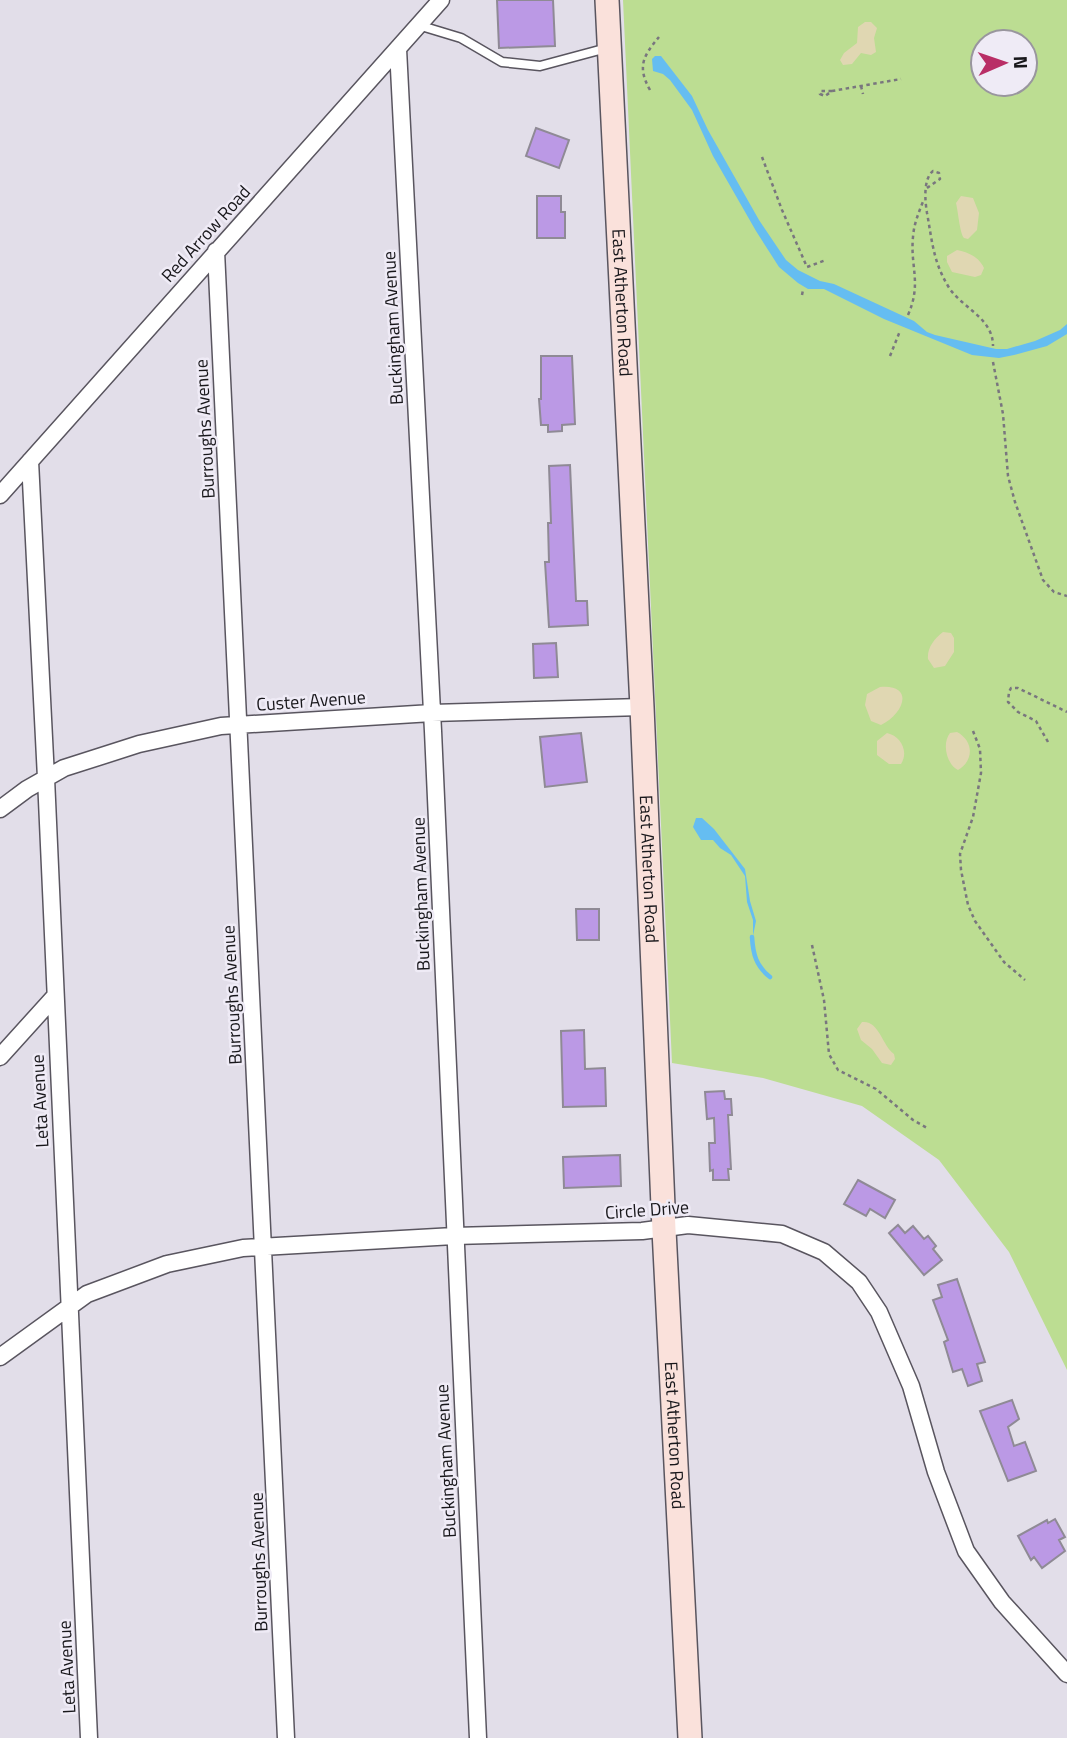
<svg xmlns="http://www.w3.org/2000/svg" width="1067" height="1738" font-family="'Titillium Web',sans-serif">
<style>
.green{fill:#bcdd92;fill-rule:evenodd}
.sand{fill:#e0d7b2}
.water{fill:#65bdf1}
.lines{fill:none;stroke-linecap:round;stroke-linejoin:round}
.stream{stroke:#65bdf1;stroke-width:4.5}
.building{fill:#bb99e5;stroke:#8f8a95;stroke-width:2}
.lane-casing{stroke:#59555f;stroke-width:11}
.street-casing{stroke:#59555f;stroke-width:19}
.secondary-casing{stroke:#59555f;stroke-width:26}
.path{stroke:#79767e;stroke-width:2.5;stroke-dasharray:3.5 3.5;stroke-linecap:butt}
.lane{stroke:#fff;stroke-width:8}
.street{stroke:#fff;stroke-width:16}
.secondary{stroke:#fae1db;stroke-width:23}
.labels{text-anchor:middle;stroke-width:5;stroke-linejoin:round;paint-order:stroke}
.street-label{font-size:18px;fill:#18171b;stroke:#efebf6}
</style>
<rect width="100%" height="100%" fill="#e2dee9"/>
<path class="green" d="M 623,0 L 1067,0 L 1067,1370 L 1009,1252 L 939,1160 L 862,1106 L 763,1078 L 672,1063 ZM 983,42 L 1025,42 L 1025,84 L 983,84 Z"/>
<path class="sand" d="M 865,22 L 871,22 L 877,28 L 874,38 L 876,52 L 871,55 L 861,53 L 852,64 L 843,65 L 840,60 L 844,53 L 857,43 L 858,27 Z
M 961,196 L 973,198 L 979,213 L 977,230 L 968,239 L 964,238 C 960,234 958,211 956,203 Z
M 957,250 C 968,252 979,257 984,268 L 981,275 L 975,277 L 952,272 L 947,262 L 947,256 Z
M 943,632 L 951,633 L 954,638 L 954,652 L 945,666 L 934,668 L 928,659 C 927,648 934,639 943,632 Z
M 880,687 C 916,684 903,715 881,725 L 871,721 L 865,705 L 867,694 Z
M 957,732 C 974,741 974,761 958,770 C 946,764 942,743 950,733 Z
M 887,733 C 901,736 909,752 901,764 L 889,764 L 877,755 L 877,741 Z
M 862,1022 C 879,1020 882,1045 894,1054 L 895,1059 L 891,1065 L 882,1063 L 872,1049 L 861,1040 L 857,1029 Z"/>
<path class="water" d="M 655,56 L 661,56 L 692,96 L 708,130 L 759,220 L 786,260 L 798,270 L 820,281 L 834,284 L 914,321 L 927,332 L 935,335 L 996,349 L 1007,349 L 1035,341 L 1060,330 L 1067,324 L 1067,334 L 1047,346 L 1014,355 L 999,358 L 972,355 L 884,319 L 824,289 L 808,289 L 798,283 L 779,267 L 756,231 L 713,156 L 692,110 L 670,80 L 663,74 L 653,71 L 652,59 Z
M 696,818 L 702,818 L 714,829 L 745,869 L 750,901 L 756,921 L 753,936 L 753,920 L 747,902 L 745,876 L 731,855 L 720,848 L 713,840 L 701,840 L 693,827 Z"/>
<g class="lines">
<path class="stream" d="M 752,937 C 753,954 756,966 770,977"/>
</g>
<path class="building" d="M 497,0 L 553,0 L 555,46 L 499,48 Z
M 536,128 L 569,140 L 559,168 L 526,156 Z
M 537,196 L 561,196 L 561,212 L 565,212 L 565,238 L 537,238 Z
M 541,356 L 572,356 L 575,424 L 562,425 L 562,431 L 548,432 L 548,425 L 541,425 L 539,399 L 541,399 Z
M 570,465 L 576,601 L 587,601 L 588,625 L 549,627 L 545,562 L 549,562 L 548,523 L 551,523 L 549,466 Z
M 556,643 L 558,677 L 534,678 L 533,644 Z
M 581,733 L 587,782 L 545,787 L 540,737 Z
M 576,909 L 599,909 L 599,940 L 577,940 Z
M 584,1030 L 585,1069 L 605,1068 L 606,1106 L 563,1107 L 561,1031 Z
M 724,1091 L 725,1099 L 731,1099 L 732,1115 L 728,1115 L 731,1169 L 728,1169 L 729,1180 L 713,1180 L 713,1170 L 710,1171 L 709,1143 L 715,1143 L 714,1118 L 707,1119 L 705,1092 Z
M 620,1155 L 621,1186 L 564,1188 L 563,1157 Z
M 858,1180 L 895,1200 L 885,1218 L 870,1209 L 866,1216 L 844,1204 Z
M 898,1225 L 905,1233 L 913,1226 L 924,1239 L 928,1236 L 936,1246 L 933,1249 L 942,1260 L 924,1275 L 889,1233 Z
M 957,1279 L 985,1362 L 977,1364 L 982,1381 L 968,1386 L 962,1369 L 953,1372 L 944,1342 L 948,1340 L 933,1300 L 942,1297 L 938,1285 Z
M 1012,1400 L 1019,1419 L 1008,1427 L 1014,1446 L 1025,1442 L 1036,1471 L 1008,1481 L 980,1411 Z
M 1055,1519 L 1065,1537 L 1059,1540 L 1065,1551 L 1042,1568 L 1034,1557 L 1031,1560 L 1018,1536 L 1047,1520 L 1048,1523 Z"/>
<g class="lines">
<g class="lane-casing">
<path id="lane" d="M 418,25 L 461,38 L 502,62 L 540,66 L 607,48"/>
</g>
<g class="street-casing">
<path id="street" d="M 398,49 L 433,731 L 478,1738
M 216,251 L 286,1738
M 30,461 L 46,778 L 89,1738
M 0,495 L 441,0
M 0,809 L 27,789 L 64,768 L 139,744 L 221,726 L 432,713 L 642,707
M 0,1057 L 55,996
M 0,1357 L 87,1294 L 167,1264 L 243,1248 L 454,1236 L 642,1231 L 688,1225 L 782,1234 L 824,1252 L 859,1282 L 879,1312 L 911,1386 L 936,1472 L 966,1551 L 1002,1602 L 1067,1674"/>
</g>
<g class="secondary-casing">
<g id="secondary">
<path id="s1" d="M 607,0 L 642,707 L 664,1230 L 690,1738"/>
</g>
</g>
<path class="path" d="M 861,86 L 863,94
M 650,90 C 637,67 643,56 659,37
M 832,91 L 821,91 L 820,94 L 825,96 L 832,91 L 901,79
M 762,157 L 782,210 L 807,267 L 826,260
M 927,188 L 940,179 L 939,173 L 933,171 C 923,179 925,201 927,213 C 932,240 933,261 948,286 C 961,308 993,317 993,346
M 802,295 L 803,290
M 908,315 C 922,283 910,267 913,237 C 914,223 919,212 924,199
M 890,356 L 900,331
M 993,362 L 1003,414 L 1008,476 L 1015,502 L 1043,580 L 1054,592 L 1067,596
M 973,731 L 980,749 L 981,773 L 973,817 L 960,854 L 961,870 L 968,905 L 975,921 L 1004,962 L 1025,980
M 1048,742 L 1036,721 L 1018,712 L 1008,702 L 1009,692 L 1011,688 L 1018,688 L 1067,712
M 812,945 L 824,1000 L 829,1054 L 838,1070 L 876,1089 L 913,1120 L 929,1129"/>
<use href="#lane" class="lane"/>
<use href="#street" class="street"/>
<use href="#secondary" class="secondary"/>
</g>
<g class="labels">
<g class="street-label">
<text transform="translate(206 234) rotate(-48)" y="6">Red Arrow Road</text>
<text dy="6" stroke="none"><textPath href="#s1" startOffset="303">East Atherton Road</textPath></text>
<text transform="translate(393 328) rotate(-93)" y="6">Buckingham Avenue</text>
<text transform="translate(205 429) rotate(-93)" y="6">Burroughs Avenue</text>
<text transform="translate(311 701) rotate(-4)" y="6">Custer Avenue</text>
<text dy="6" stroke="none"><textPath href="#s1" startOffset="870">East Atherton Road</textPath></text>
<text transform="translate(421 894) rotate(-92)" y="6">Buckingham Avenue</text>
<text transform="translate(232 995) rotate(-93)" y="6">Burroughs Avenue</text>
<text transform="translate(40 1101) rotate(-93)" y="6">Leta Avenue</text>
<text transform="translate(647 1210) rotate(-4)" y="6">Circle Drive</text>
<text dy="6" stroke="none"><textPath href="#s1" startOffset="1437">East Atherton Road</textPath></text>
<text transform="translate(446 1461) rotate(-93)" y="6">Buckingham Avenue</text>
<text transform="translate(259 1562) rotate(-92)" y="6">Burroughs Avenue</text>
<text transform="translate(67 1667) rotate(-93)" y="6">Leta Avenue</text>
</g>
</g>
<g transform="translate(1004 63) rotate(88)"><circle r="33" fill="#efebf6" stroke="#99969e" stroke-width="2"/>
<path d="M0-5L12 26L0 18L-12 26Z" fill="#b92e66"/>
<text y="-10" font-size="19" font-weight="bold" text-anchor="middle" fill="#18171b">N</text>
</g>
</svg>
